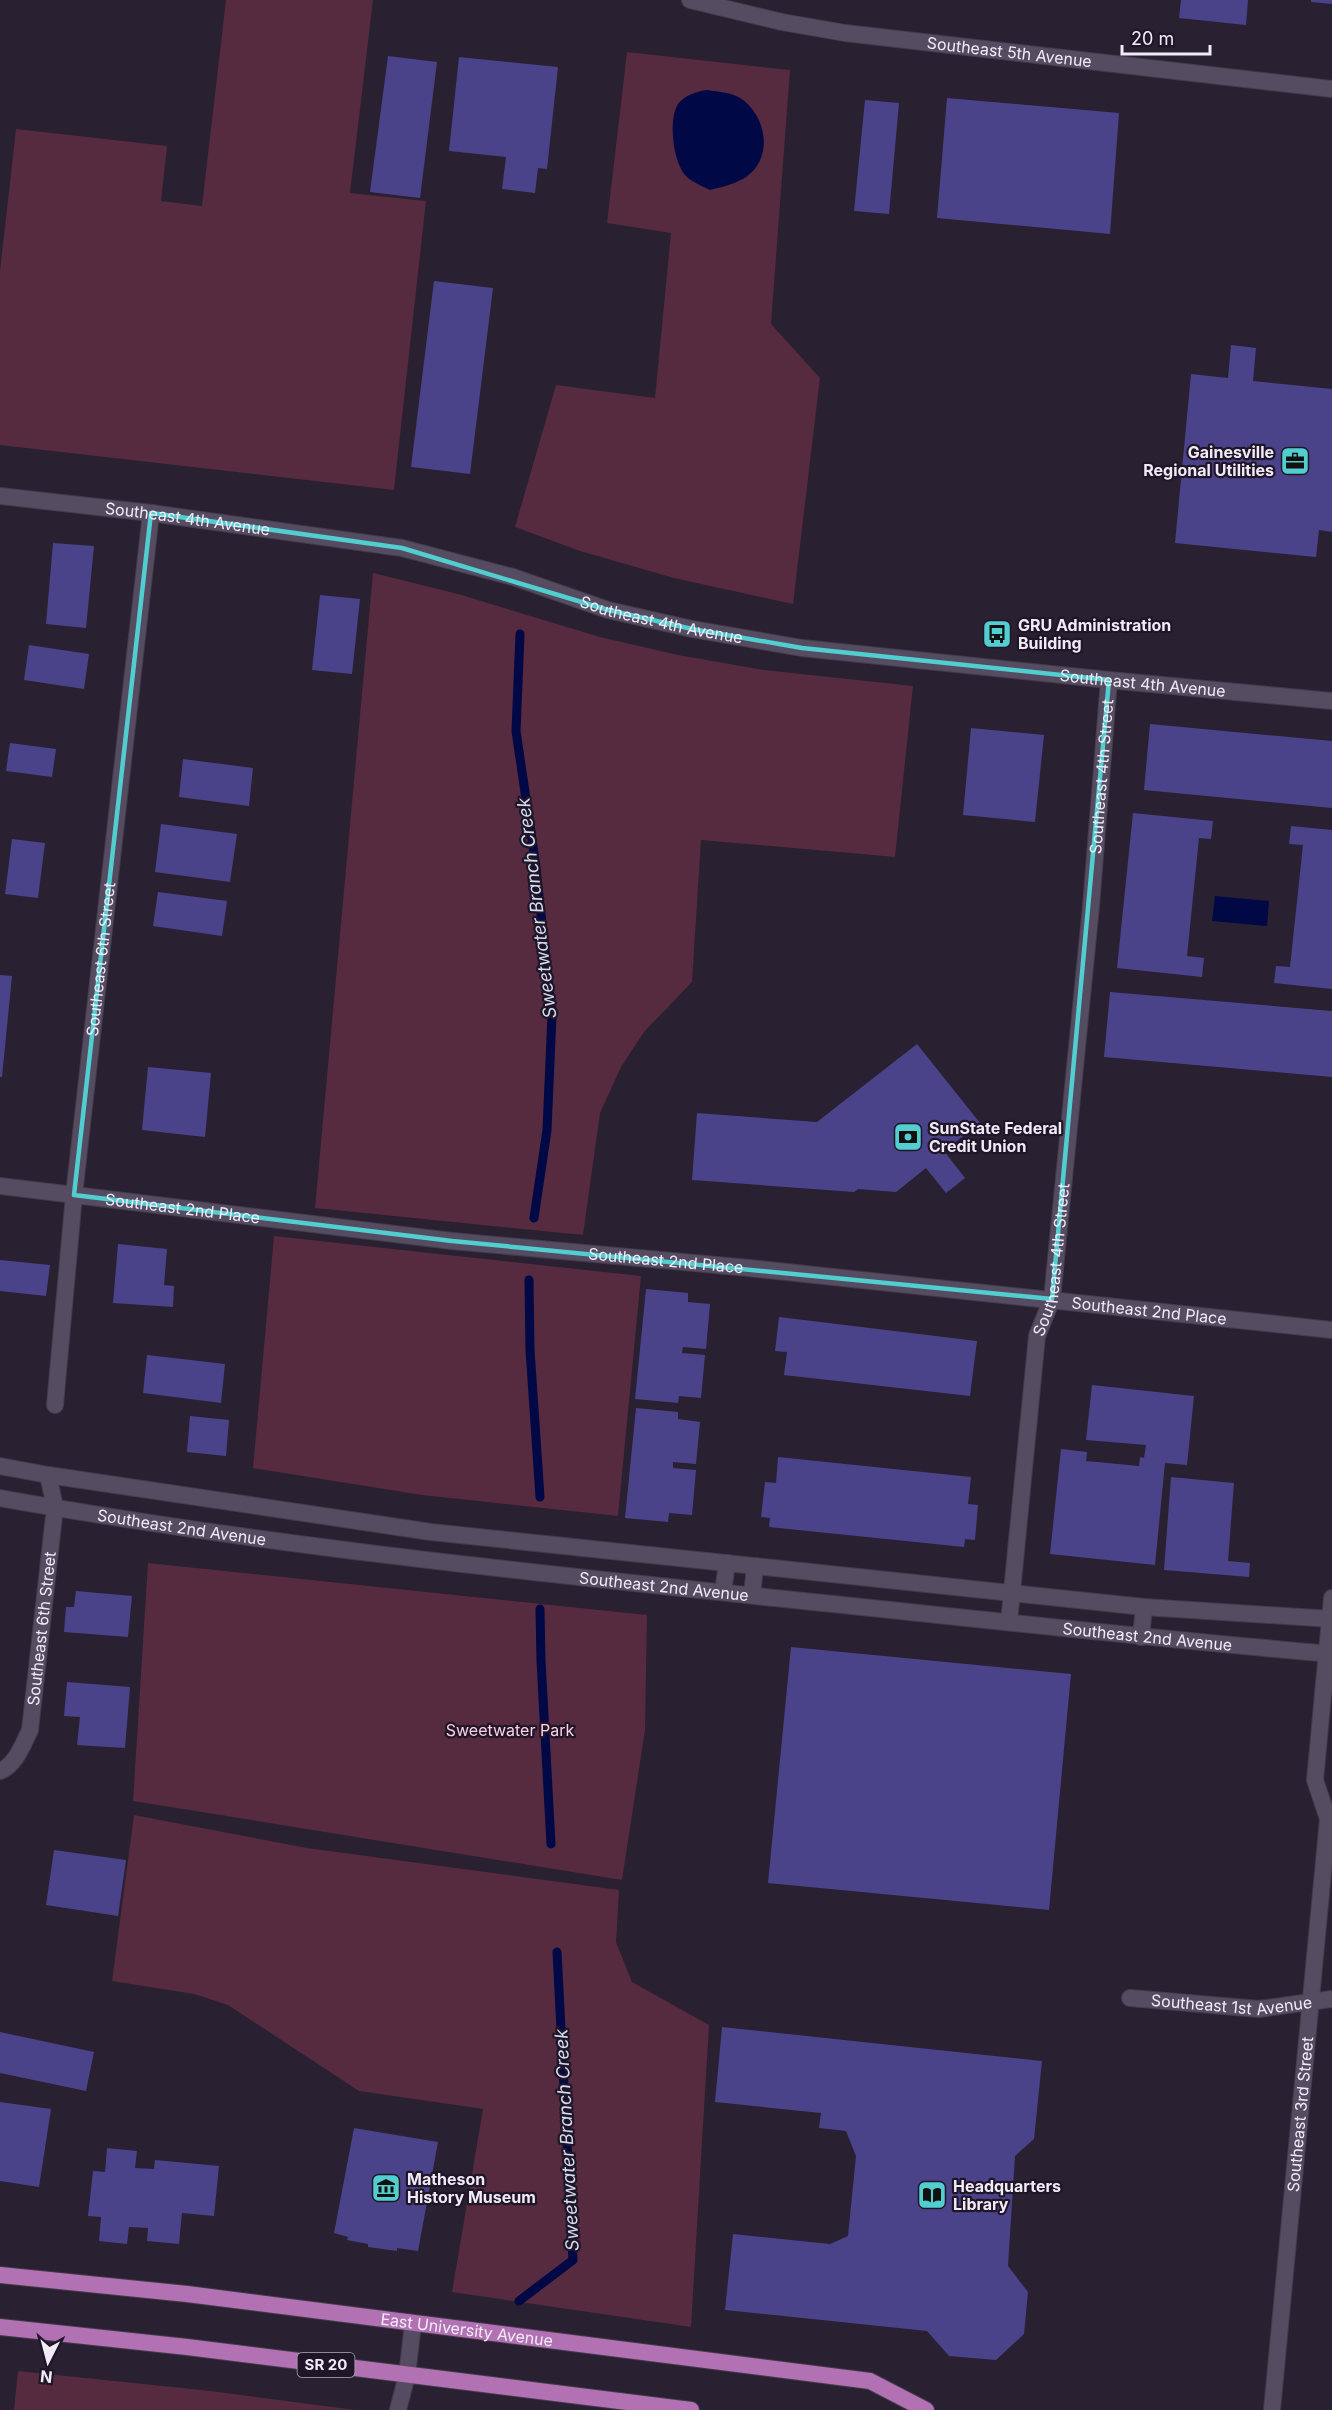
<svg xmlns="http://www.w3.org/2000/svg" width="1332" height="2410" font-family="Inter,sans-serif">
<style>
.green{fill:#562a3f}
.water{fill:#000845}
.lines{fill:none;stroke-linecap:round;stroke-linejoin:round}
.stream{stroke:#000845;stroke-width:9}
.building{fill:#4b4389}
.minor-casing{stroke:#433b4b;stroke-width:18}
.tertiary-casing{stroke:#433b4b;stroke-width:18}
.primary-casing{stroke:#433b4b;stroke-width:18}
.minor{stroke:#564c61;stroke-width:16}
.tertiary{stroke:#564c61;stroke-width:16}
.primary{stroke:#b271b3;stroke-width:16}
.marked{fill:none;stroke:#52cdd0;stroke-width:4.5;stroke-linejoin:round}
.labels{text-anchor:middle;stroke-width:4.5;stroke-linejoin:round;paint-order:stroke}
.shield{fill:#201628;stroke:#b2abba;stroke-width:1.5}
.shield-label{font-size:15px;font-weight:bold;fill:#f1ebf8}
.street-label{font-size:16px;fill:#f1ebf8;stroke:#201628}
.poi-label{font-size:16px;font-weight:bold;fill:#f1ebf8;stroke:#201628;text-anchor:start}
.park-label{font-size:16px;fill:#fed0e3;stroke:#201628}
.water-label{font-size:18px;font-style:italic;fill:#d3ddf0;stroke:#201628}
</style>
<rect width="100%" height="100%" fill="#292032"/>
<path class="green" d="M 226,0 L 373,0 L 350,193 L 426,201 L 394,490 L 0,445 L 0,271 L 16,129 L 167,146 L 161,201 L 202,206 Z
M 627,52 L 790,70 L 771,324 L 820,378 L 793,604 L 674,578 L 580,551 L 515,527 L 556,385 L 655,398 L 671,233 L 607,223 Z
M 373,573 L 458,594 L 600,637 L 678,655 L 764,670 L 913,686 L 895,857 L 701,840 L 692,982 L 644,1032 L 621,1067 L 600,1113 L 583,1235 L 315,1208 Z
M 274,1236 L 641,1276 L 618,1516 L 422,1495 L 253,1468 Z
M 148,1563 L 647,1615 L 645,1730 L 622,1880 L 133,1801 Z
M 134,1815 L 307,1848 L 619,1890 L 616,1942 L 632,1982 L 709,2025 L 691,2327 L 452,2292 L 483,2109 L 359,2091 L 228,2005 L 194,1994 L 112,1981 Z
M 18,2371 L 211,2391 L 355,2410 L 14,2410 Z"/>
<path class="water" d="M 707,90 C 719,92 732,92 743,100 C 767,118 773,159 746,177 C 735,184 722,187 710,190 C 702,186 692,182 686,176 C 673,162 668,120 678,104 C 684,96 697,91 707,90 Z
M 1215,896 L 1269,901 L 1267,926 L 1212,921 Z"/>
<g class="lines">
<path class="stream" d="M 520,634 L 516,731 L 535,860 L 552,1015 L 547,1130 L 534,1218
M 529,1280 L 530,1350 L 540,1497
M 540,1609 L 541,1661 L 551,1844
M 519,2301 L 573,2260 L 557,1952"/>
</g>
<path class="building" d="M 1181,0 L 1248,0 L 1246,25 L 1179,18 Z
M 1311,0 L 1332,0 L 1332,4 L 1311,2 Z
M 388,56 L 437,62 L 420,198 L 370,192 Z
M 459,57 L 558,67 L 547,169 L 538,168 L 535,193 L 502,189 L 506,157 L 449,151 Z
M 947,98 L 1119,113 L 1110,234 L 937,218 Z
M 865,100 L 899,103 L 889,214 L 854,211 Z
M 434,281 L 493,288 L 470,474 L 411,467 Z
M 1231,345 L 1256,348 L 1253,381 L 1332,389 L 1332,532 L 1319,530 L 1316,557 L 1175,543 L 1191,374 L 1228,378 Z
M 53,543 L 94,546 L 86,628 L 46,624 Z
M 320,595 L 360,599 L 352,674 L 312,670 Z
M 29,645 L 89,654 L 84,689 L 24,680 Z
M 1150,724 L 1332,741 L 1332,808 L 1144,790 Z
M 971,728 L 1044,735 L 1035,822 L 963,815 Z
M 10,743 L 56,749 L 52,777 L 6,771 Z
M 183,759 L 253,768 L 249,806 L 179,797 Z
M 1133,813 L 1213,821 L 1211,839 L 1199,838 L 1187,956 L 1204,958 L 1202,977 L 1117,968 Z
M 161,824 L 237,834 L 230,882 L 155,872 Z
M 1291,826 L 1332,830 L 1332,989 L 1274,983 L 1276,966 L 1290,967 L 1303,845 L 1289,844 Z
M 12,839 L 45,843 L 38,898 L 5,894 Z
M 158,892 L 227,901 L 222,936 L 153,926 Z
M 0,975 L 12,976 L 2,1077 L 0,1077 Z
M 1110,992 L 1332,1011 L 1332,1077 L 1104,1057 Z
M 917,1044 L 980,1123 L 944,1151 L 965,1178 L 946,1193 L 926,1168 L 896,1192 L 858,1189 L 854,1192 L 692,1180 L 697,1113 L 817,1122 Z
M 148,1067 L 211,1073 L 205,1137 L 142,1130 Z
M 118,1244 L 167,1249 L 164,1285 L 174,1286 L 173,1307 L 113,1303 Z
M 0,1260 L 50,1265 L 46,1296 L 0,1291 Z
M 646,1289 L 688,1293 L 688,1302 L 710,1304 L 706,1349 L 683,1347 L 682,1353 L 705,1355 L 701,1398 L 679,1396 L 678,1403 L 635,1399 Z
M 779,1317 L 977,1341 L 970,1396 L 784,1375 L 787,1352 L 775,1351 Z
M 147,1355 L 225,1364 L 221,1403 L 143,1393 Z
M 1092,1385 L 1194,1396 L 1187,1465 L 1165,1463 L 1155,1565 L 1050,1554 L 1061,1449 L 1087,1452 L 1086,1461 L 1139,1466 L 1140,1457 L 1144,1458 L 1146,1445 L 1086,1440 Z
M 636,1408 L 678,1412 L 678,1419 L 700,1422 L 696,1464 L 673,1462 L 673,1468 L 696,1470 L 692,1515 L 669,1513 L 668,1522 L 625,1518 Z
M 190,1416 L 229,1420 L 226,1456 L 187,1452 Z
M 778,1457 L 971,1477 L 968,1504 L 978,1505 L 975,1540 L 965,1539 L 964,1547 L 769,1527 L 770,1518 L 761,1517 L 765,1482 L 776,1483 Z
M 1171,1477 L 1234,1483 L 1228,1561 L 1250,1563 L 1249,1577 L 1164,1570 Z
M 76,1591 L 132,1596 L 128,1637 L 64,1632 L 66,1607 L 74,1607 Z
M 791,1647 L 1071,1674 L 1049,1910 L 768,1883 Z
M 67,1682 L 130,1687 L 125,1748 L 77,1745 L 80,1717 L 64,1716 Z
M 54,1850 L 126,1860 L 118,1916 L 46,1905 Z
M 722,2027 L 1042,2061 L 1034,2139 L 1015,2156 L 1008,2266 L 1028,2292 L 1024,2334 L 996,2360 L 949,2356 L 927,2331 L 725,2310 L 733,2234 L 830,2244 L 848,2236 L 856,2156 L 846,2131 L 819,2128 L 821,2113 L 715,2102 Z
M 0,2032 L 94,2052 L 86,2091 L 0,2073 Z
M 0,2102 L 51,2109 L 39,2187 L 0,2181 Z
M 354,2128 L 438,2142 L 418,2251 L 397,2248 L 397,2251 L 368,2247 L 368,2244 L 347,2240 L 348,2237 L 334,2233 Z
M 107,2148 L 137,2151 L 135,2168 L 154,2169 L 155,2160 L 219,2166 L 214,2216 L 182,2213 L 179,2244 L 147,2241 L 148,2228 L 129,2227 L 127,2244 L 99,2241 L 101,2217 L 88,2216 L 93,2171 L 105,2172 Z"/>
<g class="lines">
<g class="minor-casing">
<g id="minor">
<path id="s1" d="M 690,0 L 782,22 L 845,33 L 1332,89"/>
<path id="s2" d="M 0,1186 L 452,1241 L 749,1268 L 1332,1330"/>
<path id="s3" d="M 55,1405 L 74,1195 L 151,513"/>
<path id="s4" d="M 1009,1622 L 1037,1336 L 1052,1299 L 1091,906 L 1109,680"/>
<path id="s5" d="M 0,1771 C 16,1765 23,1744 30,1730 L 55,1507 L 48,1475"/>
<path id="s6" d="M 1130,1998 L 1259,2009 L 1332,1999"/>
<path d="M 398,2410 L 407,2375 L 413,2324"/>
</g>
</g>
<g class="tertiary-casing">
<g id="tertiary">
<path id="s7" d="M 0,496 L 151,513 L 402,548 L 513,577 L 608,610 L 692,629 L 802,648 L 1109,680 L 1332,701"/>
<path d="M 0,1466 L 48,1475 L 431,1532 L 1144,1607 L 1332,1619"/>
<path id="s8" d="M 0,1498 C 257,1544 516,1571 775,1598 C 961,1617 1146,1638 1332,1654"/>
<path d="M 723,1592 L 727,1563"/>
<path d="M 752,1595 L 755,1566"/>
<path d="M 1141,1637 L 1144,1607"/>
<path id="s9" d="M 1272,2410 L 1328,1819 L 1315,1780 L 1332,1598"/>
</g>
</g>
<g class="primary-casing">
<g id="primary">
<path id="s10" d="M 0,2275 L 187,2294 L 870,2381 L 926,2410"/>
<path d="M 0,2327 L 187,2347 L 691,2410"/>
</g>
</g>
<use href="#minor" class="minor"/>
<use href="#tertiary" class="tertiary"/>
<use href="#primary" class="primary"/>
</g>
<path class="marked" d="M 151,513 L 402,548 L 608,610 L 692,629 L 802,648 L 1109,680 L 1052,1299 L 452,1241 L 74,1195 Z"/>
<defs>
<g id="office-square" transform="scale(1.5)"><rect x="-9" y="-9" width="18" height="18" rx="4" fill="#52cdd0" stroke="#201628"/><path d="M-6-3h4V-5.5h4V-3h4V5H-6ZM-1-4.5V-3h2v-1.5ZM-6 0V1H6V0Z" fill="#111"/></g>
<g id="bus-square" transform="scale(1.5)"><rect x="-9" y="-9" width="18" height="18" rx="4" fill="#52cdd0" stroke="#201628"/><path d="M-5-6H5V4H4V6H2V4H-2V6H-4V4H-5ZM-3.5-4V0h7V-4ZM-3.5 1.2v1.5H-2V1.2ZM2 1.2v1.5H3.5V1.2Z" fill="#111"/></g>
<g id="bank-square" transform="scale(1.5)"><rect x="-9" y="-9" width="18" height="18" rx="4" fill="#52cdd0" stroke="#201628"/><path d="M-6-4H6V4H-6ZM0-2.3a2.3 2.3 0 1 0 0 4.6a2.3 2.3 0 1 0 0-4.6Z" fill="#111"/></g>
<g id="museum-square" transform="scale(1.5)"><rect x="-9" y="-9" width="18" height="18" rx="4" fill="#52cdd0" stroke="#201628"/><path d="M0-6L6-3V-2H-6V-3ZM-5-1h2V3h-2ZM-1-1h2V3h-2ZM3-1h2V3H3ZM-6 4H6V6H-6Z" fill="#111"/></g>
<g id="library-square" transform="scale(1.5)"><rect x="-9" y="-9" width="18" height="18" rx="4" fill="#52cdd0" stroke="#201628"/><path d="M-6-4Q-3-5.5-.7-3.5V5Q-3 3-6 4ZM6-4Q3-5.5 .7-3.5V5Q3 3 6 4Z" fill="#111"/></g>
</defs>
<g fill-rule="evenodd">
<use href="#office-square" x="1295" y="461"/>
<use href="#bus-square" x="997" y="634"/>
<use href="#bank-square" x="908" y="1137"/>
<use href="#museum-square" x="386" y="2188"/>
<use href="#library-square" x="932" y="2195"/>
</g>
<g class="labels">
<rect class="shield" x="297.5" y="2353" width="57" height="24" rx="4.5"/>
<g class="shield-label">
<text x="326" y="2370">SR 20</text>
</g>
<g class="street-label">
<text dy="6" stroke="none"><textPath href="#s1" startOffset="324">Southeast 5th Avenue</textPath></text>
<text dy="6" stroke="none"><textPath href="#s7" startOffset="189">Southeast 4th Avenue</textPath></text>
<text dy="6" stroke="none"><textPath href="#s7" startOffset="675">Southeast 4th Avenue</textPath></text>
<text dy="6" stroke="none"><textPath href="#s7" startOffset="1161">Southeast 4th Avenue</textPath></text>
<text dy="6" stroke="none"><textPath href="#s4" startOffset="852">Southeast 4th Street</textPath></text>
<text dy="6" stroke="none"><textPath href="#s3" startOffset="448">Southeast 6th Street</textPath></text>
<text dy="6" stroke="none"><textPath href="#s2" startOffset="184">Southeast 2nd Place</textPath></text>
<text dy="6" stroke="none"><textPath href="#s4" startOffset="366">Southeast 4th Street</textPath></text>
<text dy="6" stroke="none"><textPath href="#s2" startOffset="670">Southeast 2nd Place</textPath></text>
<text dy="6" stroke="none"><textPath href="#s2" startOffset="1156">Southeast 2nd Place</textPath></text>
<text dy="6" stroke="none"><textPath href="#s8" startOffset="184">Southeast 2nd Avenue</textPath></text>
<text dy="6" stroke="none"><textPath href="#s8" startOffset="670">Southeast 2nd Avenue</textPath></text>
<text dy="6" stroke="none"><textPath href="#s5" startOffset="154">Southeast 6th Street</textPath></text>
<text dy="6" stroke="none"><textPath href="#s8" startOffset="1156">Southeast 2nd Avenue</textPath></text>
<text dy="6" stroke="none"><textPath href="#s6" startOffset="102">Southeast 1st Avenue</textPath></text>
<text dy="6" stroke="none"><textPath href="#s9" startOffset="297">Southeast 3rd Street</textPath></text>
<text dy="6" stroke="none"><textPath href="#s10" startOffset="470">East University Avenue</textPath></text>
</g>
<g class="poi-label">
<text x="1274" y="458" text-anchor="end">Gainesville<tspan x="1274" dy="18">Regional Utilities</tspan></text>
<text x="1018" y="631">GRU Administration<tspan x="1018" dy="18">Building</tspan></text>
<text x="929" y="1134">SunState Federal<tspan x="929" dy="18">Credit Union</tspan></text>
<text x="407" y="2185">Matheson<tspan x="407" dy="18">History Museum</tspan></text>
<text x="953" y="2192">Headquarters<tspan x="953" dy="18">Library</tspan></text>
</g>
<g class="park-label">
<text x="510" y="1736">Sweetwater Park</text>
</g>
<g class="water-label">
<text transform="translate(537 908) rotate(-97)" y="6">Sweetwater Branch Creek</text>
<text transform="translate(567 2140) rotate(-93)" y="6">Sweetwater Branch Creek</text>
</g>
</g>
<g transform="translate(48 2362) rotate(186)" stroke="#201628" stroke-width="4.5" paint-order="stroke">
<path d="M0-4.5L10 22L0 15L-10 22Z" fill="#f1ebf8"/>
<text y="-9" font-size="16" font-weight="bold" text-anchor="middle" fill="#f1ebf8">N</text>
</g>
<path d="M1122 45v9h88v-9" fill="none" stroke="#f1ebf8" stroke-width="3"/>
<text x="1131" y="45" font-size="18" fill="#f1ebf8" stroke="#201628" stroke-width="4.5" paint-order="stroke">20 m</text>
</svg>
